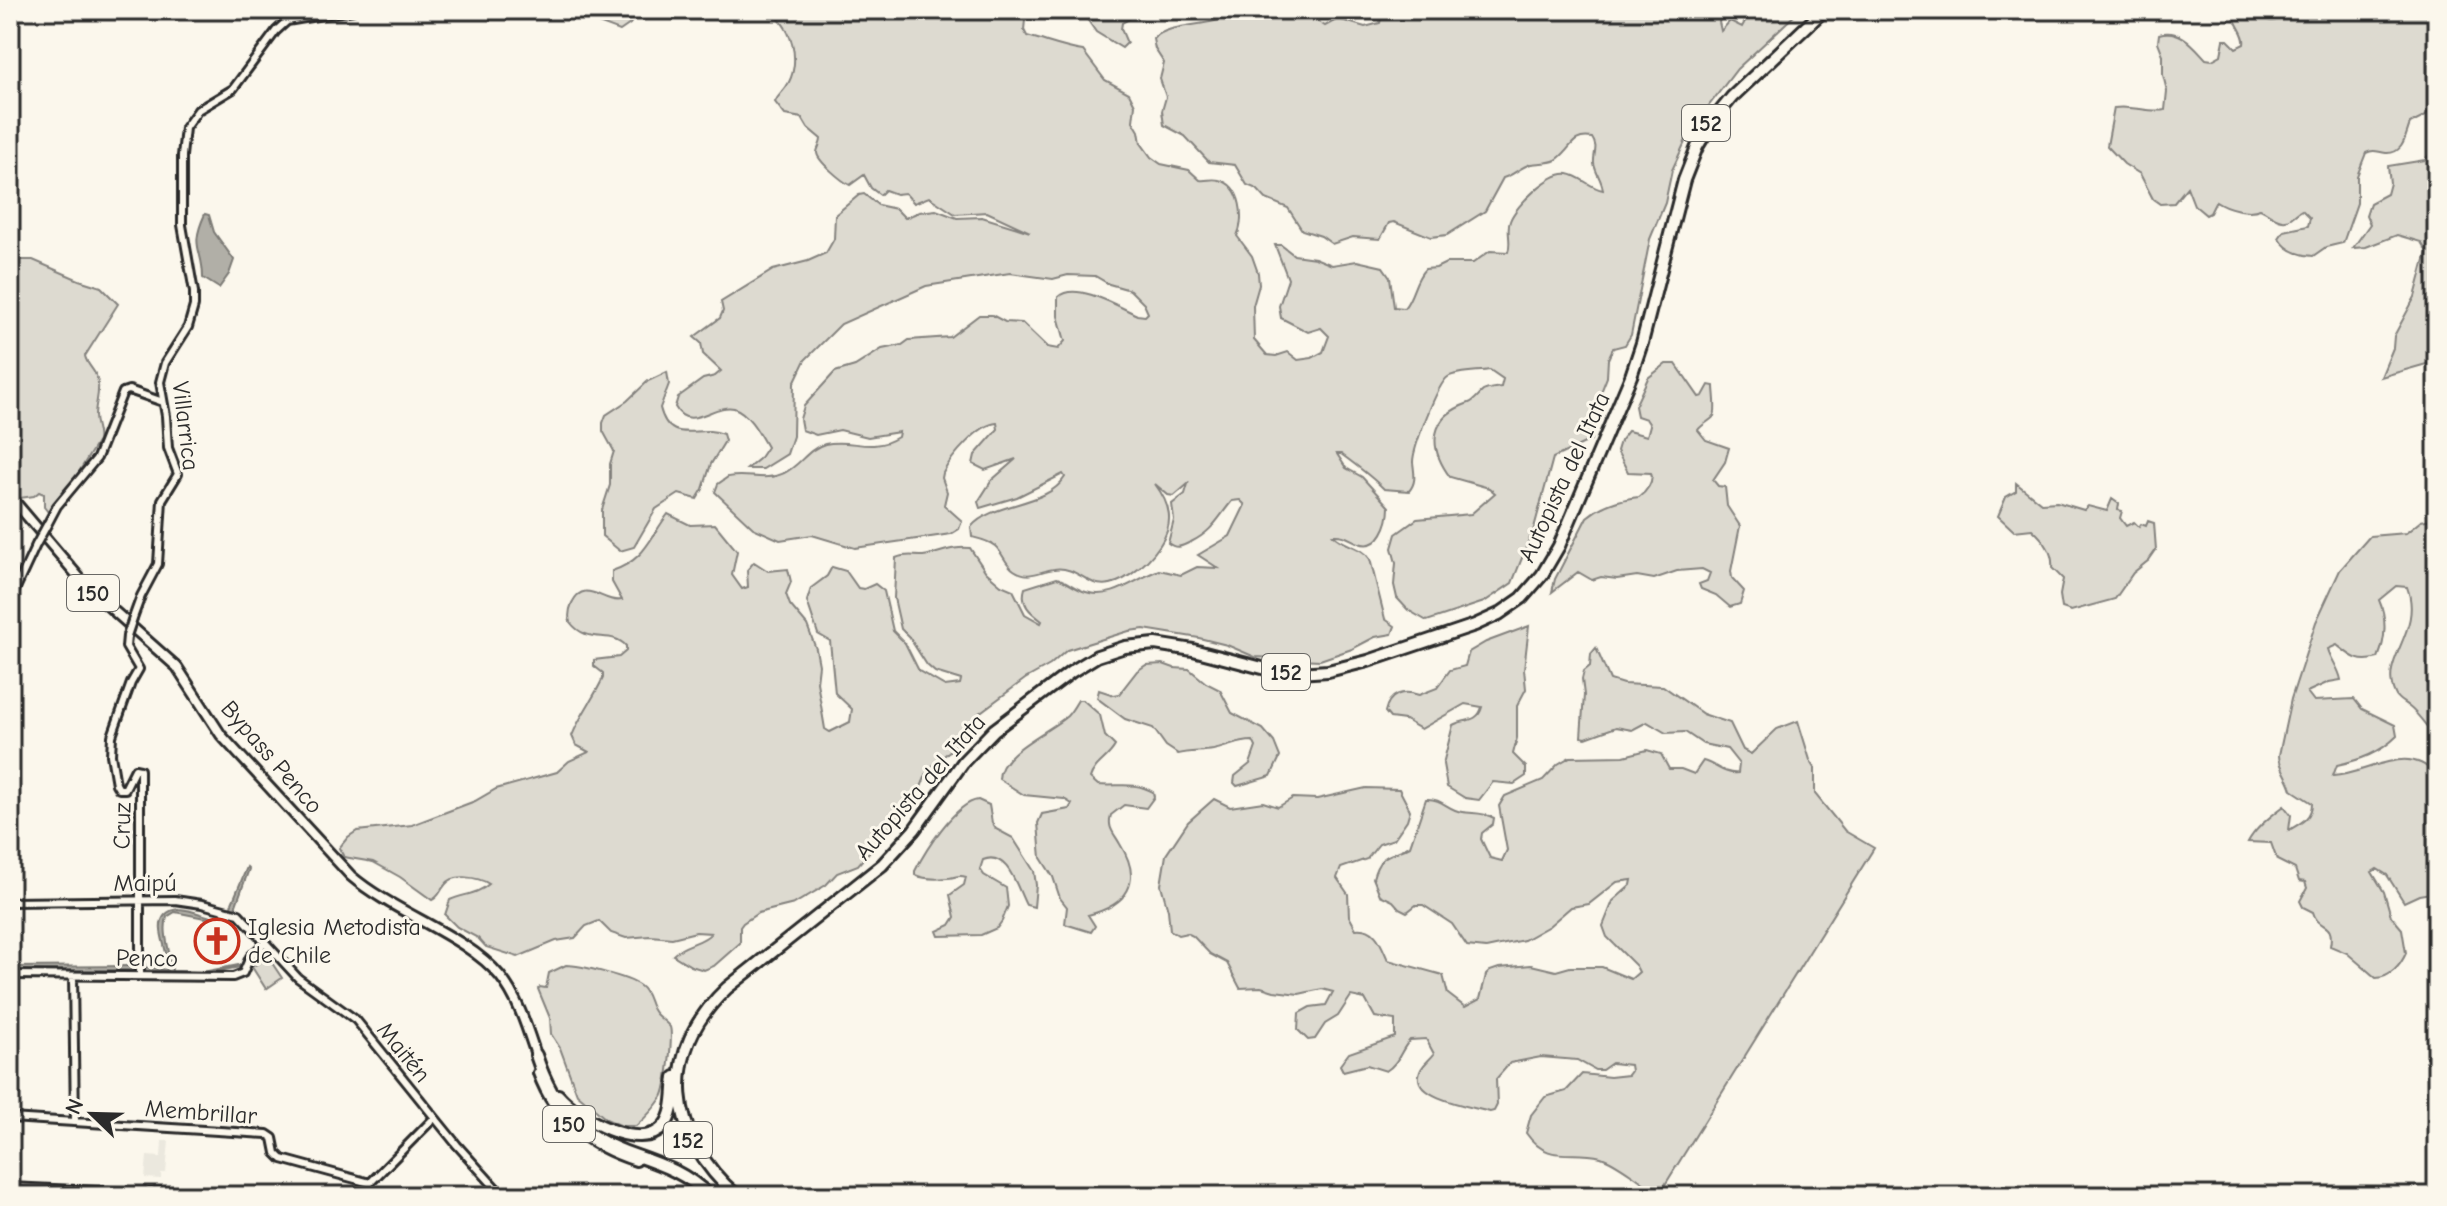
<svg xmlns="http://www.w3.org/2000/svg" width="2447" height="1206" font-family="'Comic Neue',sans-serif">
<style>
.built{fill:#ebe8de}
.green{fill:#dddad0;stroke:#84827e;stroke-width:2}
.water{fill:#b1afa7;stroke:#7b7a75;stroke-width:2}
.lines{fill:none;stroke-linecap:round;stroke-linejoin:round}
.secondary-casing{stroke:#2b2b2b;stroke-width:12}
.primary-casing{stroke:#2b2b2b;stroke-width:14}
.highway-casing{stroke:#2b2b2b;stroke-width:16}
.secondary{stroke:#fbf7ec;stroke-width:6}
.primary{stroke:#fbf7ec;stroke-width:8}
.highway{stroke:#fbf7ec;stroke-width:10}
.secondary-bridge-casing{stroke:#2b2b2b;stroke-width:12;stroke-linecap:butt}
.secondary-bridge{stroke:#fbf7ec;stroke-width:6}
.labels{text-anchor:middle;stroke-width:6;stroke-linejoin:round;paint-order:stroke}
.shield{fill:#fbf7ec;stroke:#696865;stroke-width:2}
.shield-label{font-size:22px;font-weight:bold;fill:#2b2b2b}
.street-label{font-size:24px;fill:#2b2b2b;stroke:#fbf7ec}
.poi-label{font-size:24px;fill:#2b2b2b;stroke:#fbf7ec;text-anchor:start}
</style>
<rect width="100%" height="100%" fill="#fbf7ec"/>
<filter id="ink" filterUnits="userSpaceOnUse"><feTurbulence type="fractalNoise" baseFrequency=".0125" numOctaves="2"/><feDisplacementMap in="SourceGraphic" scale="16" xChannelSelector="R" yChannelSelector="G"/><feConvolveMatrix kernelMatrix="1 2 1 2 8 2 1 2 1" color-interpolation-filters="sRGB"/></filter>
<g filter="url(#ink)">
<path class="built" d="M 162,1141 L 169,1141 L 166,1173 L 161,1173 L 161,1179 L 145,1178 L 147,1156 L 161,1157 Z"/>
<path class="green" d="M 533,10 L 639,10 L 630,24 L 620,31 C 604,25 589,19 572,15 C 559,12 546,13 533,10 Z
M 766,10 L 1026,10 L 1024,30 L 1027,36 C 1046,41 1063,48 1083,51 L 1105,80 L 1129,93 L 1135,105 L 1133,121 L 1139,131 L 1141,143 L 1151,157 L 1161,164 L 1189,170 L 1200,180 C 1207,181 1212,178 1219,180 C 1242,185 1245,220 1237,236 L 1252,256 L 1258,273 L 1259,285 L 1253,306 L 1254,340 L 1267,355 L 1276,356 L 1288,352 L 1298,360 L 1312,358 L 1323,352 L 1329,336 L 1321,328 L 1308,332 L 1281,318 L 1279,306 L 1288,279 L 1275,245 L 1281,245 L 1294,255 L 1315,258 L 1332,265 L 1357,261 L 1383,267 L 1390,277 L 1394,307 L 1404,308 C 1414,296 1414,280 1425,269 L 1436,268 L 1446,263 L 1473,263 L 1490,251 L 1508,252 C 1512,242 1506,231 1510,221 C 1516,205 1551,171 1568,174 C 1581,176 1590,188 1603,190 C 1602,180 1596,174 1594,164 C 1593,153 1599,148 1592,138 C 1571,134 1571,151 1556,160 C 1548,164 1540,162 1531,164 C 1520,167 1513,176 1503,178 L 1485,211 L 1447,235 L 1431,237 L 1394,222 L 1389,223 L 1380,239 L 1353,237 L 1332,244 L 1321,236 L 1302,230 L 1288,208 L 1266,199 L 1257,189 L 1247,185 L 1235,165 L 1209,162 L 1185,136 L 1164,125 L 1162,111 L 1166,97 L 1160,79 L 1164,63 L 1155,49 L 1153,39 C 1167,22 1215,27 1228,15 L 1228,10 L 1257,10 L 1268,20 L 1271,16 L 1263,10 L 1310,10 L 1316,13 L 1317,21 L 1325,26 L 1338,19 L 1365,27 L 1380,23 L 1381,18 L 1375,10 L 1725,10 L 1719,22 L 1721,31 L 1730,21 L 1742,27 L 1751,10 L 1800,10 L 1737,69 L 1691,129 L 1672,170 L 1665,203 L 1650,239 L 1631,335 L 1625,345 L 1613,348 L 1608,359 L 1607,377 L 1594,410 L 1591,440 L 1553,458 L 1534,528 L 1512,583 L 1484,602 L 1427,621 L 1408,610 L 1397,598 L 1394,585 L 1396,563 L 1392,548 L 1396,534 L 1417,519 L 1471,514 L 1495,493 L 1489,488 L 1450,477 C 1427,446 1430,416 1469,403 C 1475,401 1478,395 1483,391 C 1488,388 1495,388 1501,387 L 1503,379 L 1490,370 C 1478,372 1458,371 1448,377 C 1438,383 1413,448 1413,462 C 1414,473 1417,482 1409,491 L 1384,489 C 1371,476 1356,465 1341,454 L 1337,454 L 1346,468 L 1362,477 L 1389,507 C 1389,522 1380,551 1359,543 C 1349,539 1344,534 1333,535 C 1344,546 1362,546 1370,559 L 1385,619 L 1395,626 L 1392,634 L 1375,637 L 1352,649 L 1320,660 L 1255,657 L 1227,645 L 1199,638 L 1144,629 L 1129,631 L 1067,650 L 1050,665 L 1025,679 L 978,714 L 953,748 L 928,770 L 913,807 L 889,829 L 858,865 L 837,873 L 826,885 L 794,904 L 758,913 L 743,923 L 740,927 L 740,943 L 714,966 L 704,970 L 691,966 L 673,955 C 683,944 704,943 711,933 L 696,932 L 672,938 L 650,936 L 626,938 L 611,933 L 599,921 L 586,926 L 575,938 L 556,941 L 518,957 L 486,947 L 478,938 L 457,927 L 445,915 L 450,900 C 464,894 478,894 489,884 C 478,877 453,873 445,885 C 439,892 440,896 432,900 L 400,877 L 373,862 L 344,857 L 339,848 L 348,837 L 357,831 L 412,825 L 475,801 L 496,789 L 557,772 L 569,761 L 589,752 L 576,745 L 572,736 C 580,715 594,698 603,678 L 603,673 L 594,666 L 594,660 L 619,657 L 626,651 L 626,646 C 611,629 588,646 570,622 C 568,615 569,610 572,603 C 585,577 603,604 622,600 L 612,582 L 612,571 C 645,560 649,539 668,514 L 690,525 L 715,524 L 737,551 L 732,575 L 742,589 L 748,587 L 747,570 L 754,562 L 768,571 L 788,569 L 791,582 L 786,594 L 790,605 L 807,625 L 816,649 L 819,665 L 817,682 L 825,729 L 830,732 L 850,722 L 852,709 L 835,693 L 830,641 L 818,634 L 807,601 L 811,588 L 827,576 L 832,567 L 846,571 L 858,588 L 864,589 L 875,584 L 884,591 L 893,631 L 905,643 L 919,671 L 945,686 L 960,684 L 961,680 L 935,672 L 927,665 L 909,637 L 901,629 L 894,598 L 896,558 C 905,554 912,556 923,556 C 939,554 952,546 970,548 L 986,572 L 1001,585 L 1013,590 L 1025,614 L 1041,623 L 1042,621 C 1030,612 1020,604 1025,588 L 1057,578 C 1067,581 1075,589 1086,592 C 1111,601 1137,578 1159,570 L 1181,575 L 1197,567 L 1218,568 L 1198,555 L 1230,536 L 1245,505 L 1240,500 L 1232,501 C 1217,519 1213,531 1191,542 C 1181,546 1177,550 1168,543 L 1174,520 L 1172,504 L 1185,494 L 1188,484 L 1174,496 L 1168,495 L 1155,484 C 1170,504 1175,523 1160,545 C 1148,563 1118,592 1094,583 C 1082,578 1070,566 1054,569 C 1039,571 1029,580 1014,570 C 1005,564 1003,553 995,546 C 989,541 980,539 972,537 L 971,527 C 993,501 1047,507 1065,477 L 1063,474 L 1017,497 L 980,508 L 978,502 L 992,480 L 1016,459 L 985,470 L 973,464 L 975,455 L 998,429 L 997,423 C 979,424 951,457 943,473 L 942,478 L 947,492 L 944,505 L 962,521 L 959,529 L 951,534 L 855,548 L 812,535 L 780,540 L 753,528 L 715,492 L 718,484 L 728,477 C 747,473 765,482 784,473 C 800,466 807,449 825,444 C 852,438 871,454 898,437 L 899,432 L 868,437 L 840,430 L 816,435 L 802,430 L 800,419 L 804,406 L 835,372 L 855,366 L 882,349 L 902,345 L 909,340 L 950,337 L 979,315 L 992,315 L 1005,322 L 1022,323 L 1047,347 L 1058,349 L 1065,341 L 1058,316 L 1058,297 C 1075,281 1118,306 1137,315 L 1145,316 L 1148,313 L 1144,304 L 1130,290 L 1109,284 L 1095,276 L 1068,275 L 1053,279 L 1010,273 L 926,286 L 841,324 L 805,360 L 794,383 L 793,436 L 787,454 L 763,469 L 747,469 L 759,459 L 767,447 C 760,435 749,413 734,408 C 714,403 689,433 675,407 L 678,397 L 703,379 L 715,376 L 721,371 L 703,354 L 701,343 L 694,337 L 720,318 L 723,311 L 721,302 L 773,270 L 808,261 L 826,253 L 834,239 L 835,215 L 859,195 L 864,194 L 878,205 L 896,209 L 905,218 L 919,212 L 936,210 L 957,218 L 982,217 L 1030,232 L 987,212 L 955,214 L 929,197 L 914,203 L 905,193 L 896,194 L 885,190 L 880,195 L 871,188 L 864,175 L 850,185 C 843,182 816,160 817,152 C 818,147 821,144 821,139 L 808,128 L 802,118 L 785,115 L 775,102 C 778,95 782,93 786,87 C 803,63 792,21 766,10 Z
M 1089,10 L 1148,10 L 1142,17 L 1131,18 L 1122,23 L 1121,29 L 1127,43 L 1122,48 L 1096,32 L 1087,19 Z
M 2333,10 L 2437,10 L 2437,97 L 2426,116 L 2410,124 C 2405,136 2404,154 2386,153 C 2377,152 2375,149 2366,153 L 2357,176 L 2357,203 L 2343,243 L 2326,247 L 2313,256 C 2299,255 2286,250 2279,238 L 2284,231 L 2308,226 L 2310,218 L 2302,210 C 2298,212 2295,215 2291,218 C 2281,225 2270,213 2260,209 C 2248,214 2226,208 2216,201 L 2210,213 L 2206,215 L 2194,205 L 2187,187 L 2174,203 L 2160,204 L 2153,199 L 2140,174 L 2124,164 L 2107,146 L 2114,108 C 2131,105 2149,113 2165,110 L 2167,91 L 2163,75 L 2163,55 L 2158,42 L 2159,34 C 2180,28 2193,45 2206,59 L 2212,60 L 2221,55 L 2224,40 L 2228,40 L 2236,48 L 2244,44 C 2246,35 2236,26 2234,16 L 2238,14 L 2272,21 Z
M 2437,145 L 2437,361 L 2381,377 L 2393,348 L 2394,336 L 2415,297 L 2427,252 L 2421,242 L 2397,235 L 2366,247 L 2353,248 L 2370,224 L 2366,215 L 2370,203 L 2387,194 L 2390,183 L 2388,166 L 2425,160 Z
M 14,260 L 33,260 L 79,280 L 101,287 L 118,304 L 85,356 C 87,365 94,369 97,378 C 101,392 95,402 95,416 C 95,426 100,431 98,441 L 69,488 L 48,512 L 44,507 L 44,494 L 39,492 L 34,496 L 20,498 L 10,487 L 10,262 Z
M 1666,364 L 1676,364 L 1699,397 L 1703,396 L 1709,385 L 1714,386 C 1714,393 1717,410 1714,416 C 1711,421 1702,424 1698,430 L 1706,440 L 1729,448 L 1725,462 L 1713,480 L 1718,486 L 1725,487 L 1727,506 L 1740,526 L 1731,571 L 1732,578 L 1744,591 L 1740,604 L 1730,607 L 1716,595 L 1701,589 L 1699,584 L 1707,581 L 1710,573 L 1702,569 L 1677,571 L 1654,579 L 1637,576 L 1617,579 L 1601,577 L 1592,580 L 1578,572 L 1552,592 L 1555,579 L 1587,517 C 1601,505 1621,499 1639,497 C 1646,492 1654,482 1651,473 L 1628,472 L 1617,451 L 1620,441 L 1628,431 L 1647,436 L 1650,425 L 1646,419 L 1637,416 L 1635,406 L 1648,378 Z
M 667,372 L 669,384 L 660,408 C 670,448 699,423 723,434 L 725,441 L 711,464 L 703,489 L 697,499 L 679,494 L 656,509 L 634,547 L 620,551 L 602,536 L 602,510 L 610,485 L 610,464 L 614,451 L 603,431 L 603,423 L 606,415 L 627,401 L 648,381 Z
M 2016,483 L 2041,503 L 2057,502 L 2084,510 L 2088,506 L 2107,511 L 2112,499 L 2119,504 L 2118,510 L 2122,511 L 2120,518 L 2126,526 L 2134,522 L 2139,527 L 2141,524 L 2146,526 L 2148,521 L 2154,523 L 2156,550 L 2149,560 L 2133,573 L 2115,599 L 2071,611 L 2062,608 L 2060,595 L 2063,579 L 2052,568 C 2054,552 2042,538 2032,529 L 2014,531 L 1998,516 L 2006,497 L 2016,491 Z
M 2437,518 L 2437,739 C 2427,728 2420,715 2408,706 C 2403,702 2397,700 2395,694 C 2378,660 2424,632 2407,587 L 2396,586 L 2379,600 C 2387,618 2386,639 2378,658 C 2359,664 2352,657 2337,645 L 2328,649 C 2331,660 2339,668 2341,680 L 2329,682 L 2307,692 L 2314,701 L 2354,699 L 2362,709 L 2395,725 L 2397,736 C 2380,753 2360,760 2337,765 L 2333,776 C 2368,774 2410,740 2437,777 L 2437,892 L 2419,895 L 2404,902 L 2387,875 L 2377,869 L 2372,872 L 2384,892 L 2391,916 L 2402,929 L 2406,953 C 2401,965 2390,978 2376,978 L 2347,953 L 2330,946 C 2335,920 2318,931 2313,912 L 2303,907 L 2300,901 L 2307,888 L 2305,882 L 2299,881 L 2295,869 L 2277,860 L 2271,843 L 2248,842 C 2255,828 2272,815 2284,806 L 2291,815 L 2289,830 C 2301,823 2312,818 2312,803 L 2292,790 C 2289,777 2279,768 2279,755 L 2291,699 L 2316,622 L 2340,570 L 2370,536 L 2406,533 L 2421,521 Z
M 1529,626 L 1524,669 L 1526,689 L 1517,706 L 1517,738 L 1513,754 L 1526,767 L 1526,776 L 1514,784 L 1493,782 L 1479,800 L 1465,798 L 1447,787 L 1443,764 L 1453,725 C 1464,719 1478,723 1482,707 L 1465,704 L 1421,729 L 1405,720 L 1390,718 L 1385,712 C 1389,693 1403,690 1419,695 L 1437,688 L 1450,670 L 1465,666 L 1469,652 L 1486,642 Z
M 1596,648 L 1610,680 L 1623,684 L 1663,686 L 1703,714 L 1730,723 L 1743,750 L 1751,754 L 1777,729 L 1798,721 L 1810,760 L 1815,768 L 1815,794 L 1845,831 L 1874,848 L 1658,1196 C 1650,1186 1614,1161 1601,1157 C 1571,1149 1548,1165 1526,1133 L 1531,1115 L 1545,1097 L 1566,1091 L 1582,1074 L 1610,1077 L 1628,1075 L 1631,1071 L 1630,1065 L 1612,1063 L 1602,1070 L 1595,1070 L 1577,1060 L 1541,1057 L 1510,1063 L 1496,1079 L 1497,1105 L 1494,1111 L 1490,1112 C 1473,1107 1415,1099 1419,1075 C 1420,1066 1429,1061 1434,1054 L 1426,1039 L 1410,1040 C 1400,1051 1399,1063 1386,1071 L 1367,1065 L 1343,1071 L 1340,1065 L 1349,1053 L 1395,1037 L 1395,1020 L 1375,1017 L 1365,999 L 1351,996 L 1338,1016 L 1325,1024 L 1315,1039 L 1308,1040 L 1298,1030 L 1299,1013 L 1310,1007 L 1326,1005 L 1333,992 L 1322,989 L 1299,994 L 1274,991 L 1261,987 L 1240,988 L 1227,963 L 1210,954 L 1193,936 L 1187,933 L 1178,935 L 1170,930 L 1168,910 L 1161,885 L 1166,855 L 1188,822 L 1214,799 L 1230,807 L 1263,802 L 1278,807 L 1293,798 L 1317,799 L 1366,788 L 1399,789 L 1410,810 L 1407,820 L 1394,839 L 1379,844 L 1367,859 L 1341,868 L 1337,878 L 1348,894 L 1349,916 L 1356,929 C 1377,927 1381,945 1388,960 L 1443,975 L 1448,994 L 1465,1007 L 1480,999 L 1486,975 L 1490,971 L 1499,968 L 1531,965 L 1556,971 L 1570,967 L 1602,967 L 1631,979 L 1639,972 L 1636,966 L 1607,937 L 1603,926 L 1613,901 L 1631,885 L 1632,880 L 1617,882 L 1589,904 L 1571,907 L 1549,926 L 1524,940 L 1486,948 L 1467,946 L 1452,924 L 1423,905 L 1416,905 L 1407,912 L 1399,908 L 1393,901 L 1380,895 L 1373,878 C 1380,852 1390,857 1410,846 L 1426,799 C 1442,798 1448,810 1462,812 C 1474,814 1482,812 1494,818 L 1493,824 L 1482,833 L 1481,839 L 1490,858 L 1502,861 L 1507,850 L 1499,806 L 1505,796 L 1543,780 L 1558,764 L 1570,757 L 1624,756 L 1647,750 L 1661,754 L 1669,769 L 1681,769 L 1694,774 L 1703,761 C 1715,764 1725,775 1738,773 L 1739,764 L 1727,749 L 1703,744 L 1685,732 L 1666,733 L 1647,722 L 1632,730 L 1616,727 L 1586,738 L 1581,737 L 1584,695 L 1582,679 L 1584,671 L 1590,666 L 1591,654 Z
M 1163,664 L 1174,668 L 1189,669 L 1206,683 L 1220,690 L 1232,713 L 1263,729 L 1274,742 L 1280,757 L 1271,776 L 1237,786 L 1234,783 L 1235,776 L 1250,764 L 1256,747 L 1253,741 C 1239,741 1227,747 1213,750 C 1201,752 1190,751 1178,754 L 1166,746 L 1153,728 L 1125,719 L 1097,698 L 1099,690 L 1114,695 L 1119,694 L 1137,671 L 1146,665 Z
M 1078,700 L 1083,700 L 1100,715 L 1105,736 L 1115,746 C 1108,759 1094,764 1090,778 L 1098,785 C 1118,787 1134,781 1153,792 L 1154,797 L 1146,808 L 1124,805 L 1111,815 C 1107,828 1114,833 1120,844 C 1144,882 1127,905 1088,915 L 1095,926 L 1091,932 L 1065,924 L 1067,907 L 1060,898 L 1053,877 L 1041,858 L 1038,823 L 1042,814 L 1069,809 L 1072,804 L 1064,799 L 1024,795 L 999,779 C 999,752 1049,732 1067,716 C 1072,711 1075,705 1078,700 Z
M 978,800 L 989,805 L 992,823 L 996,829 L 1013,838 L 1034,871 L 1036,885 L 1034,907 L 1026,905 C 1017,888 1008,850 983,860 L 980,869 L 984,875 L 1006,888 L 1008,906 L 1002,921 L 997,928 L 981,935 L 939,936 L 937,931 L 950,925 L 955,917 L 950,895 L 964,885 L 966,877 C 957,874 956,878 947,878 C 938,879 924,879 915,875 L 915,871 C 925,851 955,803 978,800 Z
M 268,957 L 282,978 L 266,989 L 252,967 Z
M 566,965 C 580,965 629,977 640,986 C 650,993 648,1006 656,1014 C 660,1018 666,1022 670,1027 C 673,1036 667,1089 662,1097 C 656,1106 644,1119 636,1126 L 622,1126 L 606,1119 L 577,1094 L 560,1048 L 551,1034 L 550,1018 L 538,989 L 540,987 L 546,988 L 549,973 Z"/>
<path class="water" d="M 205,214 L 209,215 L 214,232 L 234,260 L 229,274 L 219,288 L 203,278 C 203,247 189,249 205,214 Z
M 247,867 L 249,869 L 231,919 L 220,921 L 175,912 L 167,917 C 162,934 171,953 172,971 L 203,972 L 239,965 L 240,967 L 203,974 L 138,970 L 10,971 L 10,967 L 137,966 L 167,970 C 171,952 153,929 165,915 C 180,899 208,922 226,918 Z"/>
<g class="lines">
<g class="secondary-casing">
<path id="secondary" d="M 48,523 L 57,506 L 97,458 L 123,392 L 129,390 L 163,402
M 10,601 L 36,545
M 133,618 L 141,596 L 158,564 L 162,500 L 178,474 L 168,448 L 166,416 L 160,382 L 165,363 L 188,327 L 194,306 L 194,292 L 182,225 L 182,156 L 185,128 L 198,110 L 233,89 L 276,31 L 287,21 L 353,10
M 127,636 L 126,647 L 139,669 L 131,683 L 112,736 L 111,755 L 116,784 L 119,789 L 125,789 L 135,769 L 140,770 L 140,976
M 10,902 L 175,900 L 202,904 L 239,914 L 298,978 L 356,1020 L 457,1145 L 503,1196
M 10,975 L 233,977 L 243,973 L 250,957 L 265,943
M 73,976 L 75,1121
M 10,1118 L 267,1134 L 273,1138 L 276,1153 L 282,1159 L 370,1183
M 370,1183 L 434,1118
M 370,1183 L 371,1196
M 10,1187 L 141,1193 L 161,1192 L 209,1196"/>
</g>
<g class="primary-casing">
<path id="primary" d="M 10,496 L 88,588 L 177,667 L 221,735 L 351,876 C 394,913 466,935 500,976 C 518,998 527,1028 536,1055
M 538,1073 C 555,1120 589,1146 636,1161"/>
</g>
<g class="highway-casing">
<path id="highway" d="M 536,1055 C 554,1110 579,1136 634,1155 C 663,1165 688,1174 709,1196
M 558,1095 C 577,1117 640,1154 664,1126 C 675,1113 673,1092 675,1077
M 737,1196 C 668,1136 658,1053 727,988 L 882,865 L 914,830 L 964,761 L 994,730 L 1071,672 L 1097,656 L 1125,647 L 1155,644 L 1193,650 L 1274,671 L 1298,673 L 1328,671 L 1368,661 L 1475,625 L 1499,614 L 1522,598 L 1542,575 L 1559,546 L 1631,376 L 1642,343 L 1684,180 L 1697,147 L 1714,119 L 1732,97 L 1824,10"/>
</g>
<use href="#secondary" class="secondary"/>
<use href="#primary" class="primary"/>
<use href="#highway" class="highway"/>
<g class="secondary-bridge-casing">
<path id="secondary-bridge" d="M 36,545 L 48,523
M 127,636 L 133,618"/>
</g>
<use href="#secondary-bridge" class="secondary-bridge"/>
</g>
</g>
<defs>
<g id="church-ring" transform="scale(2.3)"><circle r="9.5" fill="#fbf7ec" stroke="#c8321e" stroke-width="1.5"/><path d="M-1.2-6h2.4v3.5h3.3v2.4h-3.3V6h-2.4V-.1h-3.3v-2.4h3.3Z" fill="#c8321e"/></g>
</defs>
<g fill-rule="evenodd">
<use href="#church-ring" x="217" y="941"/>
</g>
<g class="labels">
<g class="shield">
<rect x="1682" y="105" width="48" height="36" rx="6"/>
<rect x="67" y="575" width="52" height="36" rx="6"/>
<rect x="1262" y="654" width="48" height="36" rx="6"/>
<rect x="543" y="1106" width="52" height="36" rx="6"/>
<rect x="664" y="1122" width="48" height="36" rx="6"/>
</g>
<g class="shield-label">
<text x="1706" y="131">152</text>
<text x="93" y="601">150</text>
<text x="1286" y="680">152</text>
<text x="569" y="1132">150</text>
<text x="688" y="1148">152</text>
</g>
<g class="street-label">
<text transform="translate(186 426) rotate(83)" y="8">Villarrica</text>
<text transform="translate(1564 477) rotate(-65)" y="8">Autopista del Itata</text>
<text transform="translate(272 757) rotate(49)" y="8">Bypass Penco</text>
<text transform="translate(920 787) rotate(-49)" y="8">Autopista del Itata</text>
<text transform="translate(122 826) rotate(-89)" y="8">Cruz</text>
<text x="145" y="891">Maipú</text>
<text transform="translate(147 958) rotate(1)" y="8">Penco</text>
<text transform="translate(404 1052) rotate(51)" y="8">Maitén</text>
<text transform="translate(201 1112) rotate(4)" y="8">Membrillar</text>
</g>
<g class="poi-label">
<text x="248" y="935">Iglesia Metodista<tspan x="248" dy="28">de Chile</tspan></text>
</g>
</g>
<rect width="2447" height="1206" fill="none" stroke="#fbf7ec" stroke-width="40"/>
<rect x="20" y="20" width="2407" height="1166" fill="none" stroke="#2b2b2b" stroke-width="3" filter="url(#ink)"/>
<g transform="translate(92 1114) rotate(293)" stroke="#fbf7ec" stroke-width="6" paint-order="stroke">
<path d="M0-6L14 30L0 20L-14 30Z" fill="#2b2b2b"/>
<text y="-12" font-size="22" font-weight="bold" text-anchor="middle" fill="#2b2b2b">N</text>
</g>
</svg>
